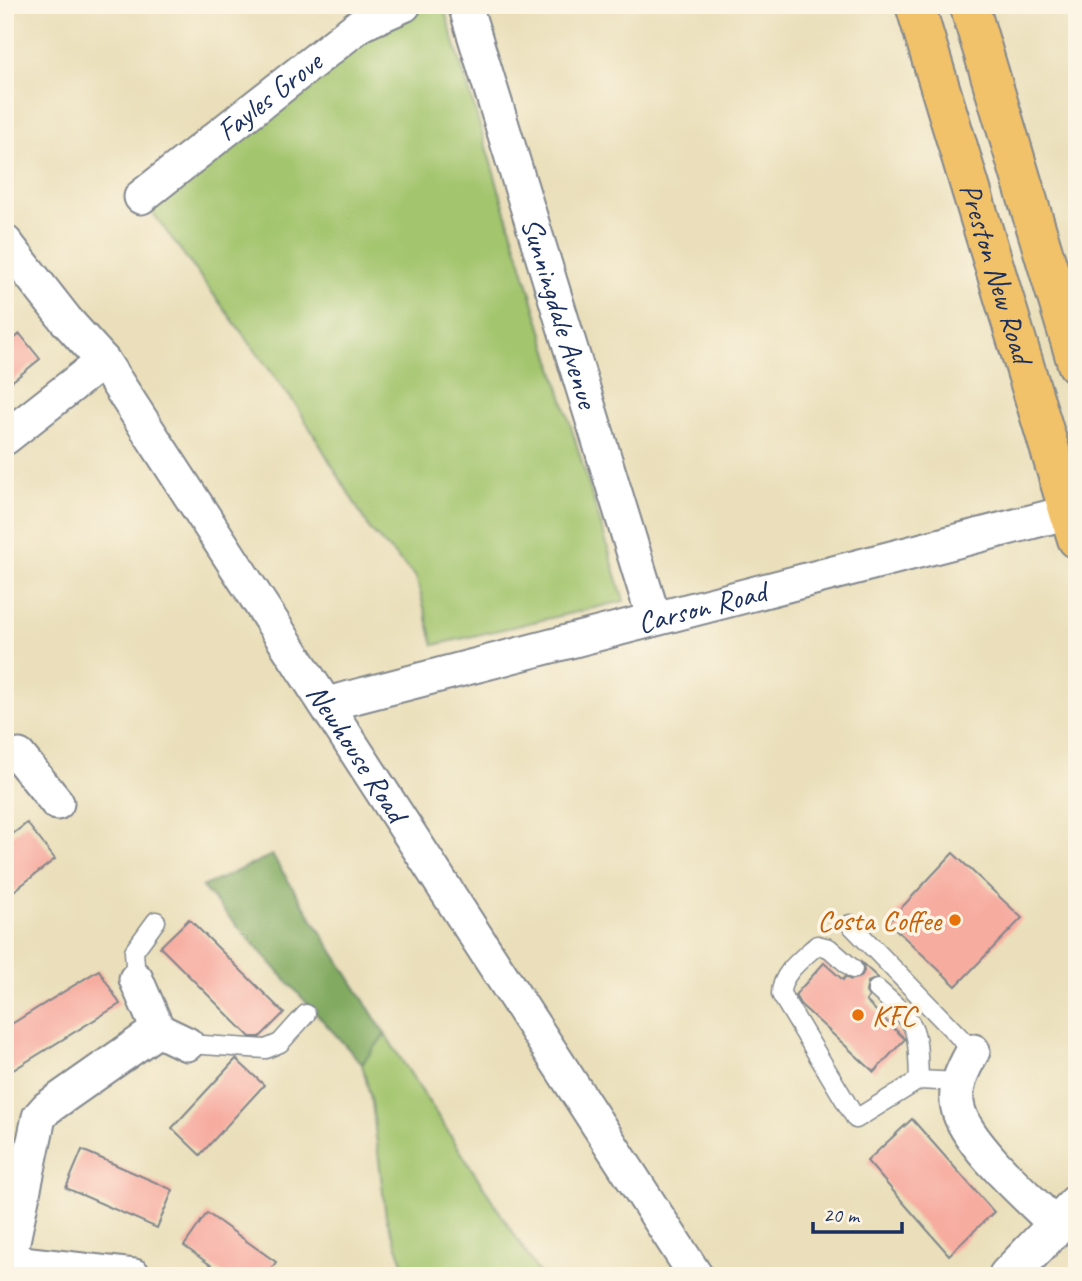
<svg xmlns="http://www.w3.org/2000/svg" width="1082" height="1281" font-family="Caveat,sans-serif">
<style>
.green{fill:#a3c56d;stroke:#5f7a66;stroke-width:2}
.forest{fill:#82aa60;stroke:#4e6c5f;stroke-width:2}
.building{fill:#f7aca0}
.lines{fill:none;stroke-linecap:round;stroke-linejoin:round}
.service-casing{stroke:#82878c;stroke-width:21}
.minor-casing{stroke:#82878c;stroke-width:37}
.tertiary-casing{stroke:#82878c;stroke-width:42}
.trunk-casing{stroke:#82878c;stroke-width:42}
.service{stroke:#fff;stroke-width:18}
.minor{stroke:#fff;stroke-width:33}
.tertiary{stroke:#fff;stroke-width:38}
.trunk{stroke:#f2c26a;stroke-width:38}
.food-dot{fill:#e8710a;stroke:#fcf5e5;stroke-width:2.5}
.labels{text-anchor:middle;stroke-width:7;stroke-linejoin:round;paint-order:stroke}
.street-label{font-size:30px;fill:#1b2f5e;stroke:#fcf5e5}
.food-label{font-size:30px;fill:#c56008;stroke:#fcf5e5;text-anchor:end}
</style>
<rect width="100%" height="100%" fill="#fcf5e5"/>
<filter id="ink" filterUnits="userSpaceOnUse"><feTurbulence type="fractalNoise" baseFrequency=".0143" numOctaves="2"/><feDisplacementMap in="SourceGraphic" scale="14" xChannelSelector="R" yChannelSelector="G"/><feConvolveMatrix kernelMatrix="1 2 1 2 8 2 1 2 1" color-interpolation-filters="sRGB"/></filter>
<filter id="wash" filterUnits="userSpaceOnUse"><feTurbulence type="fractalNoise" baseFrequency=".00686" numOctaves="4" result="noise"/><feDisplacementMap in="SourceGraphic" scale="28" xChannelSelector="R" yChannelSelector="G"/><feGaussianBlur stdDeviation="1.57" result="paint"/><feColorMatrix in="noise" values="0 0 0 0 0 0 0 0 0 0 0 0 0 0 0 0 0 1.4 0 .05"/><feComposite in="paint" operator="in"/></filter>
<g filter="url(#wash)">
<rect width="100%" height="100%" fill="#eadfba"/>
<path class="green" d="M 404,5 L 443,5 L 624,601 L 434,645 L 416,577 L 371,531 L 298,408 L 141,197 Z
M 385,1034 L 541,1276 L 408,1276 L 386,1217 L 372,1103 L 362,1064 Z"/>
<path class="forest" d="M 272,855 L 385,1034 L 362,1064 L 202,887 Z"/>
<g id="blocks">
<path class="building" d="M 20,334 L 40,359 L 5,387 L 5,346 Z
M 27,823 L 55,859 L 5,898 L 5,840 Z
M 953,853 L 1022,918 L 956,986 L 888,922 Z
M 189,919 L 284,1013 L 260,1037 L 250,1037 L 160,947 Z
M 824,963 L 843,980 L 845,977 L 851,980 L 861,977 L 864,971 L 862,963 L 878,978 L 868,982 L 866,992 L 869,997 L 866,1001 L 905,1039 L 874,1072 L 800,1004 L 795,995 Z
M 99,970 L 120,1004 L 5,1075 L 5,1028 Z
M 236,1059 L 264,1085 L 200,1155 L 172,1128 Z
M 912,1119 L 994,1212 L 949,1255 L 867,1161 Z
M 82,1150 L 173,1190 L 157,1228 L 66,1188 Z
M 207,1213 L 276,1262 L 266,1276 L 226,1276 L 184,1246 Z"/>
</g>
</g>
<g filter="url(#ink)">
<use href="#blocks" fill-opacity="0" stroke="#82878c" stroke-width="2"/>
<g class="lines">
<g class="service-casing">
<path id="service" d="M 850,924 L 973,1051
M 853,969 L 829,948 L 817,945 C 803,958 781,973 781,994 L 856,1119 L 919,1080 L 959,1082
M 136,979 L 134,951 L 156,921
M 877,989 C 919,1026 917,1025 919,1080
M 187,1044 L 266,1049 L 280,1043 L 306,1014"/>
</g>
<g class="minor-casing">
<g id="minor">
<path id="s1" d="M 465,5 L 654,619"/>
<path id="s2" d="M 141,197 L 361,24 L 404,5"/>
<path id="s3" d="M 5,242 L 66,320 L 103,361 L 696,1276"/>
<path d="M 5,438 L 103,361"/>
<path id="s4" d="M 327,704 L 1077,510"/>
<path d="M 19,756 L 57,803"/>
<path d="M 158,1030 L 187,1044"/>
<path d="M 973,1051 C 963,1069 953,1088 958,1108 C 965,1143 1030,1199 1056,1225"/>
<path d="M 5,1261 L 134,1276"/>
<path d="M 5,1267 L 13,1241 L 39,1117 L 47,1108 L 158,1030 L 136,979"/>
</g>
</g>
<g class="tertiary-casing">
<path id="tertiary" d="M 1008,1276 L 1077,1204"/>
</g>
<g class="trunk-casing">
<g id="trunk">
<path id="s5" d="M 915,5 L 1077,539"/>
<path d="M 969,5 L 1077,364"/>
</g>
</g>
<use href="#service" class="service"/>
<use href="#minor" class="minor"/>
<use href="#tertiary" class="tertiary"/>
<use href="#trunk" class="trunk"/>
</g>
</g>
<g class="food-dot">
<circle cx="955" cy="920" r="7"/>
<circle cx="858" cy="1015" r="7"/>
</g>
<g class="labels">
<g class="street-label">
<text dy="10" stroke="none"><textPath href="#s2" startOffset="163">Fayles Grove</textPath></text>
<text dy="10" stroke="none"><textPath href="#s5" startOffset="280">Preston New Road</textPath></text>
<text dy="10" stroke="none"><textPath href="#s1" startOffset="322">Sunningdale Avenue</textPath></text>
<text dy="10" stroke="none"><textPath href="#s4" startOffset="387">Carson Road</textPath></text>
<text dy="10" stroke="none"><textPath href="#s3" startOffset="621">Newhouse Road</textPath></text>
</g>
<g class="food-label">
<text x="941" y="930">Costa Coffee</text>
<text x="872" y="1025" text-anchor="start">KFC</text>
</g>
</g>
<rect width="1082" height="1281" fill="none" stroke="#fcf5e5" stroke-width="28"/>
<path d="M813 1222v10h89v-10" fill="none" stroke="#1b2f5e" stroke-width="3.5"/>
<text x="823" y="1222" font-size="21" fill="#1b2f5e" stroke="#fcf5e5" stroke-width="5" paint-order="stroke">20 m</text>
</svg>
